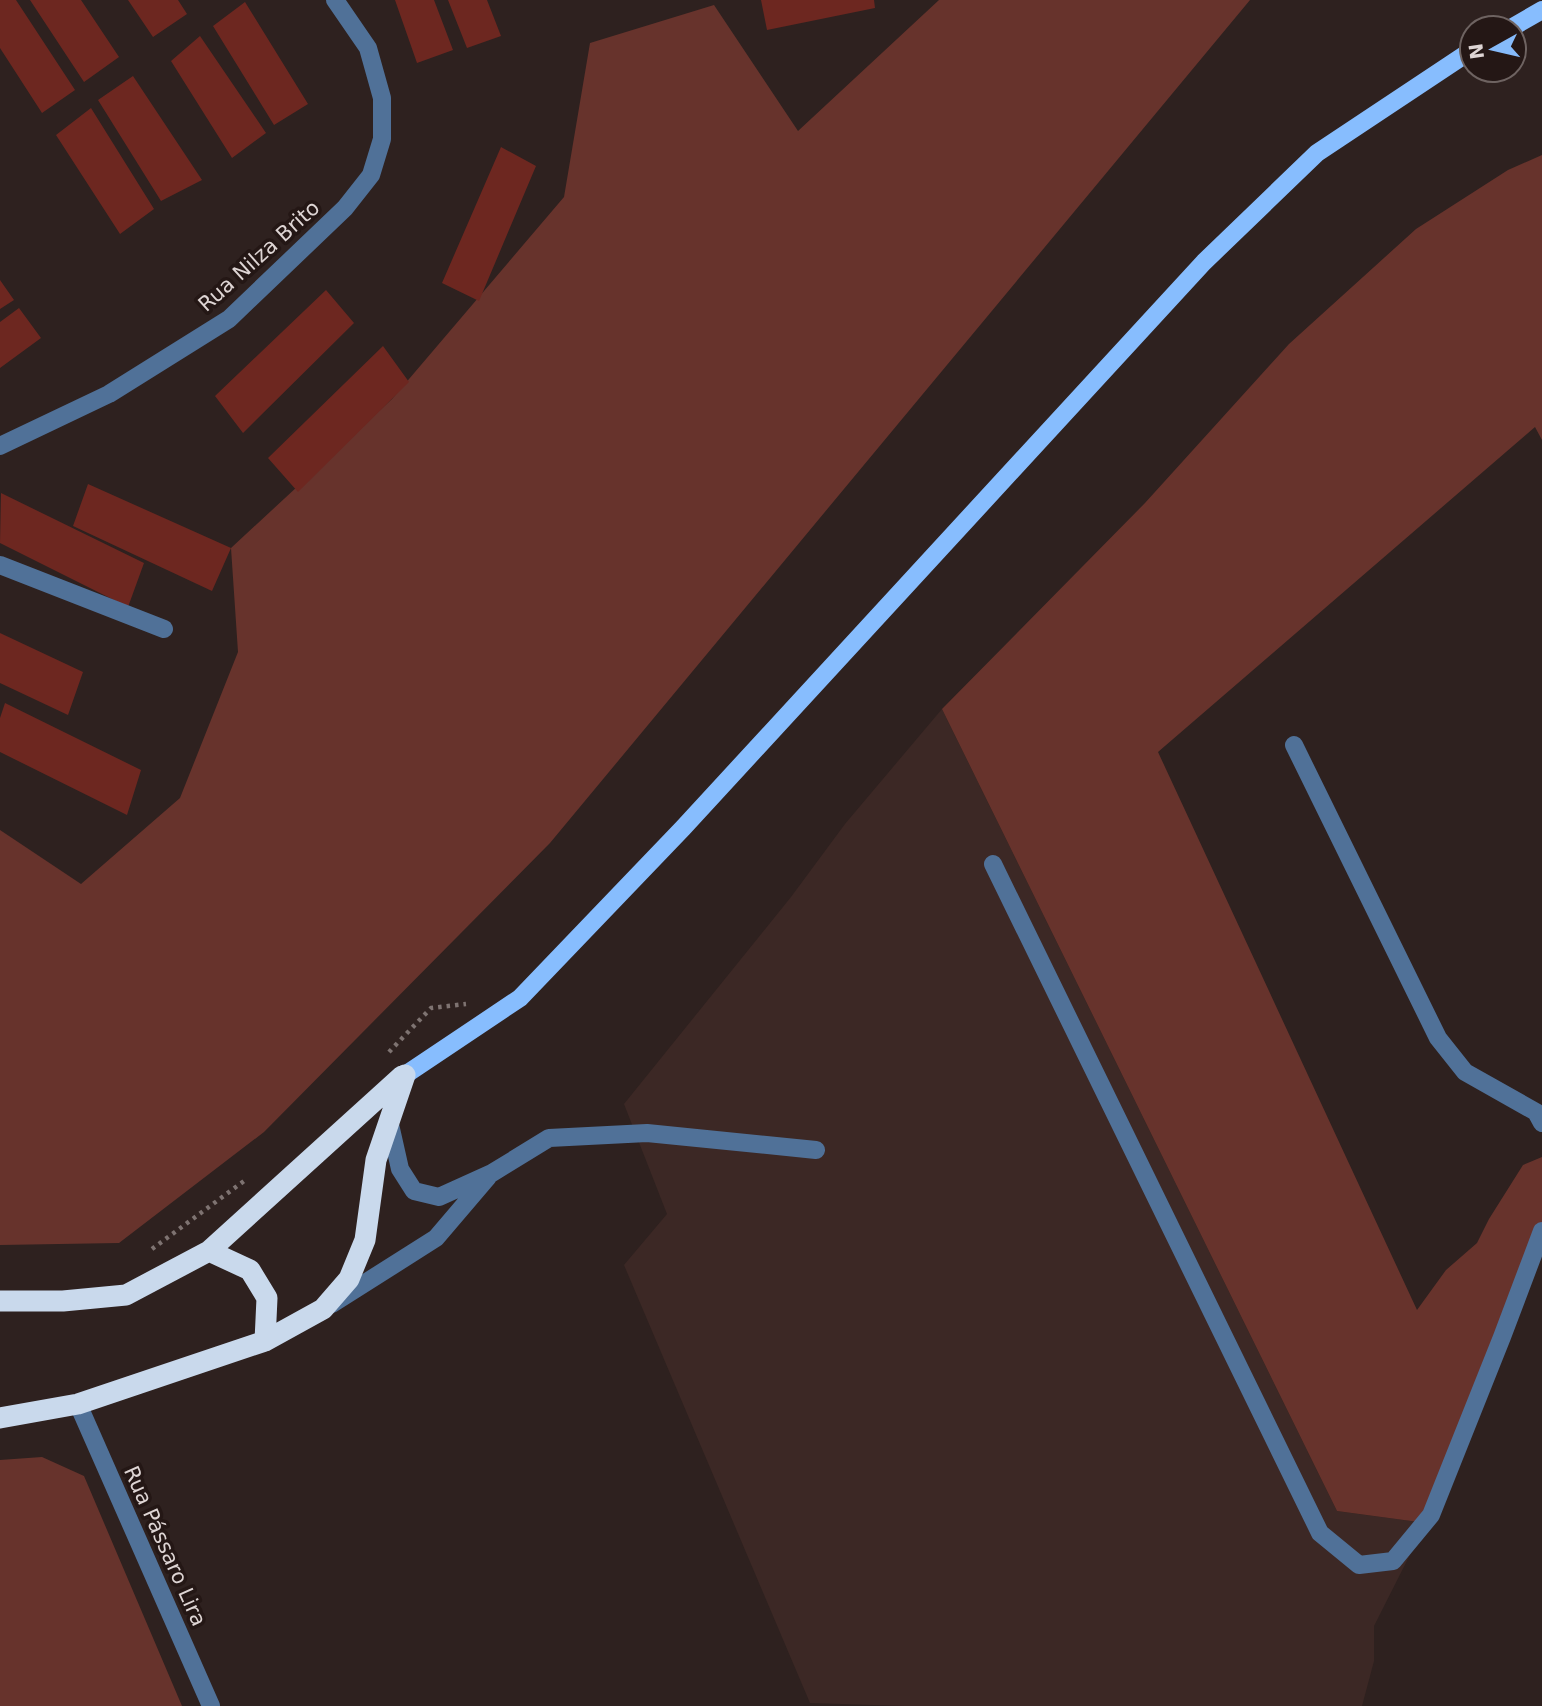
<svg xmlns="http://www.w3.org/2000/svg" width="1542" height="1706" font-family="'DejaVu Sans',sans-serif">
<style>
.built{fill:#3c2825}
.green{fill:#67332c}
.building{fill:#6d2720}
.lines{fill:none;stroke-linecap:round;stroke-linejoin:round}
.path{stroke:#7e7371;stroke-width:4.5;stroke-dasharray:3.5 5;stroke-linecap:butt}
.minor{stroke:#507198;stroke-width:18}
.major{stroke:#87bdfe;stroke-width:18}
.highway{stroke:#c9d9ec;stroke-width:21}
.labels{text-anchor:middle;stroke-width:7;stroke-linejoin:round;paint-order:stroke}
.street-label{font-size:21px;fill:#ded5d4;stroke:#241715}
</style>
<rect width="100%" height="100%" fill="#2e211f"/>
<path class="built" d="M 942,709 L 1337,1511 L 1426,1523 L 1374,1626 L 1374,1661 L 1362,1706 L 904,1706 L 810,1703 L 624,1265 L 667,1214 L 624,1104 L 791,897 L 845,824 Z"/>
<path class="green" d="M 939,0 L 1250,0 L 550,843 L 264,1132 L 119,1243 L 0,1245 L 0,830 L 81,884 L 180,798 L 238,652 L 231,548 L 392,399 L 564,197 L 590,43 L 714,5 L 798,131 Z
M 1542,155 L 1542,440 L 1535,427 L 1158,752 L 1417,1310 L 1446,1270 L 1477,1243 L 1489,1219 L 1523,1165 L 1542,1157 L 1542,1231 L 1426,1523 L 1337,1511 L 942,709 L 1145,503 L 1289,344 L 1416,229 L 1508,170 Z
M 42,1457 L 84,1476 L 182,1706 L 0,1706 L 0,1460 Z"/>
<path class="building" d="M 0,0 L 16,0 L 75,90 L 42,113 L 0,48 Z
M 30,0 L 81,0 L 119,57 L 84,82 Z
M 128,0 L 178,0 L 187,14 L 153,37 Z
M 395,0 L 434,0 L 453,50 L 417,63 Z
M 448,0 L 487,0 L 501,36 L 467,48 Z
M 761,0 L 874,0 L 875,8 L 767,30 Z
M 245,2 L 308,104 L 274,125 L 213,26 Z
M 200,36 L 266,133 L 232,158 L 171,61 Z
M 133,76 L 202,180 L 161,201 L 98,100 Z
M 91,108 L 154,209 L 120,234 L 56,135 Z
M 501,147 L 536,166 L 479,301 L 442,283 Z
M 0,280 L 14,300 L 0,309 Z
M 326,290 L 354,323 L 243,433 L 215,396 Z
M 19,308 L 41,338 L 0,368 L 0,322 Z
M 383,346 L 409,382 L 298,492 L 268,458 Z
M 88,484 L 231,548 L 212,591 L 73,526 Z
M 1,493 L 144,563 L 128,607 L 0,543 Z
M 0,633 L 83,672 L 68,715 L 0,683 Z
M 5,703 L 141,770 L 127,815 L 0,752 L 0,718 Z"/>
<g class="lines">
<path class="path" d="M 389,1052 L 431,1008 L 466,1004
M 152,1249 L 244,1181"/>
<path class="minor" d="M 0,446 L 109,394 L 229,319 L 345,208 L 371,175 L 382,139 L 382,98 L 368,48 L 335,0
M 0,565 L 164,629
M 1294,745 L 1438,1038 L 1465,1072 L 1536,1112 L 1542,1123
M 993,864 L 1320,1533 L 1359,1565 L 1393,1561 L 1431,1515 L 1502,1337 L 1542,1231
M 389,1120 L 400,1169 L 414,1191 L 439,1197 L 492,1173 L 549,1138 L 647,1133 L 816,1150
M 332,1304 L 436,1238 L 488,1177
M 78,1404 L 211,1706"/>
<path class="major" d="M 1511,28 L 1542,10
M 405,1075 L 520,998 L 683,828 L 1204,262 L 1317,153 L 1472,50"/>
<path class="highway" d="M 209,1251 L 250,1270 L 267,1298 L 265,1341
M 0,1301 L 63,1301 L 126,1295 L 209,1251 L 402,1076
M 0,1418 L 78,1404 L 265,1341 L 323,1309 L 349,1279 L 365,1240 L 376,1160 L 405,1075"/>
</g>
<g class="labels">
<g class="street-label">
<text transform="translate(259 256) rotate(-42)" y="7">Rua Nilza Brito</text>
<text transform="translate(165 1546) rotate(66)" y="7">Rua Pássaro Lira</text>
</g>
</g>
<g transform="translate(1493 49) rotate(262)"><circle r="33" fill="#241715" stroke="#6e6361" stroke-width="2"/>
<path d="M0-5L12 26L0 18L-12 26Z" fill="#86bbfb"/>
<text y="-10" font-size="19" font-weight="bold" text-anchor="middle" fill="#ded5d4">N</text>
</g>
</svg>
